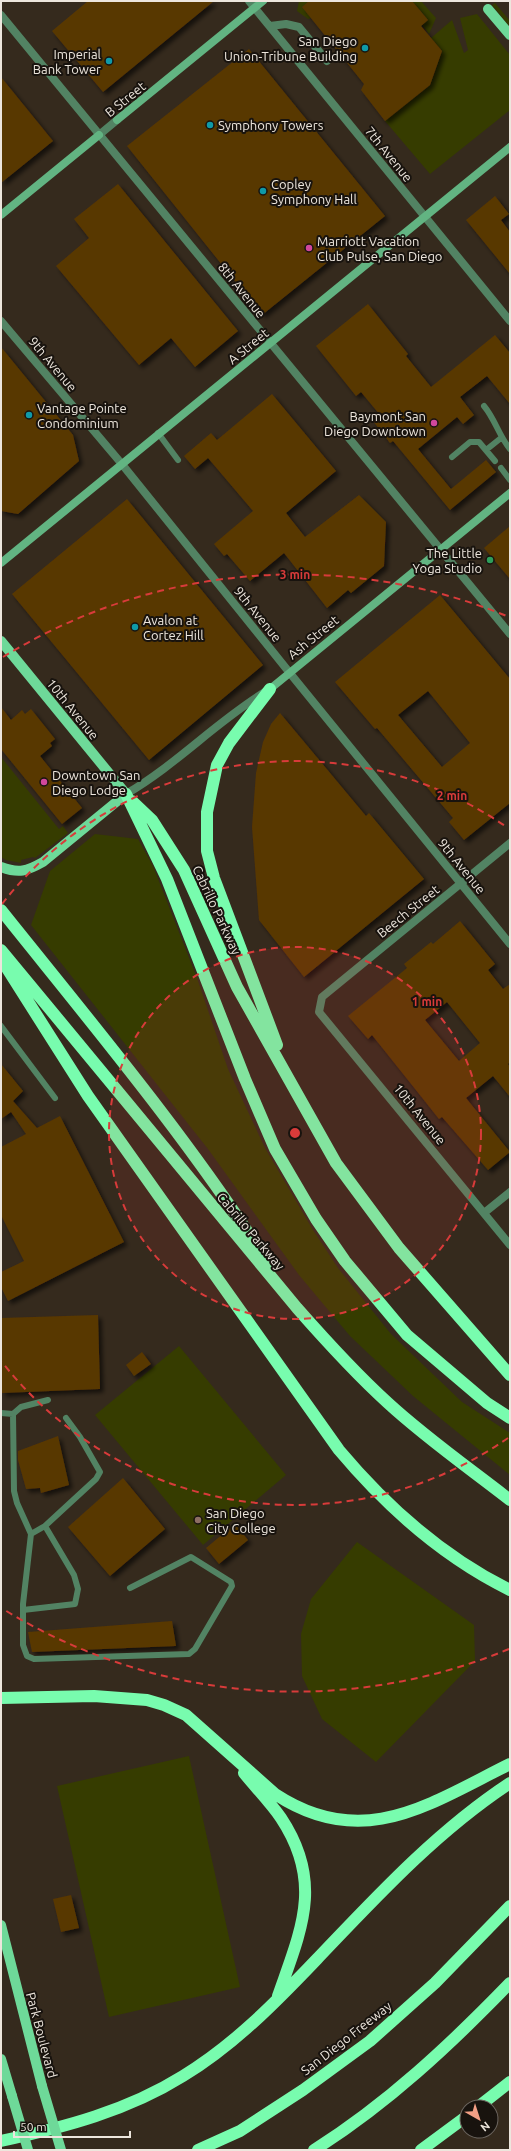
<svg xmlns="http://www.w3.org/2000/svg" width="511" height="2151" font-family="Ubuntu,sans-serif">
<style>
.green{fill:#363c00}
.building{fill:#593700;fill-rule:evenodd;filter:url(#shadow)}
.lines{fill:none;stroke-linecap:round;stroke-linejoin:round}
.service{stroke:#528363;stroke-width:6}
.minor{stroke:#528363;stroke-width:8}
.tertiary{stroke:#528363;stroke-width:8}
.secondary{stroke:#62b482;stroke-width:8}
.primary{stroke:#6ed999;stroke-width:10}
.motorway{stroke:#78fcae;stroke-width:12}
.primary-bridge{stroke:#6ed999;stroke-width:10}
.ring{fill:none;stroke:#d83b3a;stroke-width:2;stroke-dasharray:7 5}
.culture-dot{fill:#0f9aa8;stroke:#18130e;stroke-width:1.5}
.hotel-dot{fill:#d1479c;stroke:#18130e;stroke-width:1.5}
.leisure-dot{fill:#2e9e5b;stroke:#18130e;stroke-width:1.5}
.education-dot{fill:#8d6e63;stroke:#18130e;stroke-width:1.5}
.labels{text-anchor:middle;stroke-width:4;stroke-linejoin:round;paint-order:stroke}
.poi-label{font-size:13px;fill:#ede6dd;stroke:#18130e;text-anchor:start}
.street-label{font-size:13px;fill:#ede6dd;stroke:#18130e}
.centre{fill:#d83b3a;stroke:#18130e;stroke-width:2}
.ring-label{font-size:12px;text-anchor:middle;font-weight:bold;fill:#d83b3a;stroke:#18130e;stroke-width:4;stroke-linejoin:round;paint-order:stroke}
</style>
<defs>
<filter id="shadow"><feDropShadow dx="3.5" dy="3.5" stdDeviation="2" flood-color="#0009"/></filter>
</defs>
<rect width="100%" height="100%" fill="#352a1d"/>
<path class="green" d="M 299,1 L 309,1 L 302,7 L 311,18 L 308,19 L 297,11 Z
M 412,1 L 421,1 L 436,18 L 429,34 L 422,25 L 428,20 Z
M 495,3 L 510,21 L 510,27 L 492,5 Z
M 477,14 L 510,55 L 510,110 L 430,174 L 385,121 L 430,85 L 442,51 L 431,38 L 452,20 L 464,53 L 468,50 L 460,18 Z
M 1,757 L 59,829 L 63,826 L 68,833 L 35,858 L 33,857 L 21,860 L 21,863 L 6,860 L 1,857 Z
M 95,834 L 138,839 L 153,866 L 197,978 L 228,1069 L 265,1148 L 313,1230 L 338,1268 L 391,1334 L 462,1402 L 510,1433 L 510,1475 L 413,1396 L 350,1336 L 299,1275 L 208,1149 L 31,925 L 50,871 Z
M 179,1346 L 286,1475 L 203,1545 L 95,1415 Z
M 357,1542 L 474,1625 L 475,1661 L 376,1762 L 322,1719 L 302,1676 L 301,1634 L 311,1599 Z
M 189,1756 L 240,1987 L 109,2017 L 57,1786 Z"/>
<path class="building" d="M 88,1 L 214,1 L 103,92 L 52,31 Z
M 309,1 L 412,1 L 428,20 L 421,26 L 442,51 L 430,85 L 385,121 L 361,90 L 364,84 L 302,7 Z
M 249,49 L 385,216 L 262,315 L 127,146 Z
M 1,77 L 53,141 L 1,183 Z
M 118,184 L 238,331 L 195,367 L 171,338 L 139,365 L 56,266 L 89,238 L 74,219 Z
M 495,196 L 509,214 L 501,220 L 510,232 L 510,274 L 466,220 Z
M 368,304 L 408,354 L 406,356 L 431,387 L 495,335 L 510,353 L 510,404 L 487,376 L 460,397 L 474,415 L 463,424 L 457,417 L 418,449 L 451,489 L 486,460 L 496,472 L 450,510 L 393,441 L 390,443 L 373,421 L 380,415 L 361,392 L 356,396 L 316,346 Z
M 1,347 L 73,435 L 79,461 L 18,514 L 1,511 Z
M 272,394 L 336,471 L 286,513 L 305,537 L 359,495 L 386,522 L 384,566 L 351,593 L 348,590 L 327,608 L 284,553 L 250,581 L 227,554 L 224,556 L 214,544 L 253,511 L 208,458 L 195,469 L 184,456 L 211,433 L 217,440 Z
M 127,499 L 263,665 L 149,760 L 12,594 Z
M 510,526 L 510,579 L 484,548 Z
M 440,595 L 510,679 L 510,803 L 464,840 L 449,822 L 453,818 L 377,728 L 375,729 L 335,682 ZM 428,691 L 470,743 L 442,767 L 398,715 Z
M 1,707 L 11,720 L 22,710 L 25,714 L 31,709 L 55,739 L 50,743 L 52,746 L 40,756 L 82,808 L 62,824 L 1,749 Z
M 280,713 L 366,816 L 369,813 L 424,879 L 304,977 L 259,920 L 252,827 L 256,773 L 263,742 L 271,724 Z
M 460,921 L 495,964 L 488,970 L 503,989 L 510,984 L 510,1062 L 508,1064 L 510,1067 L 510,1097 L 493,1076 L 466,1098 L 510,1152 L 488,1170 L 442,1117 L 439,1119 L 372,1035 L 368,1039 L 348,1016 L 407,968 L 404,964 L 431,942 L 433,944 ZM 447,1002 L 480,1043 L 459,1061 L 425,1020 Z
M 1,1064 L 23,1091 L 13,1101 L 37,1128 L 60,1116 L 124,1242 L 8,1301 L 1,1287 L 1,1272 L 24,1261 L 1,1215 L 1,1147 L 26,1134 L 11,1112 L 1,1119 Z
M 98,1315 L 100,1389 L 2,1393 L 1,1318 Z
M 142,1352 L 151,1364 L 134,1376 L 126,1365 Z
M 58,1436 L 69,1485 L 41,1493 L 40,1488 L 26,1489 L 18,1460 L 18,1451 Z
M 123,1478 L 165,1529 L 110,1576 L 68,1527 Z
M 235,1524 L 248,1540 L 219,1564 L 206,1548 Z
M 172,1621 L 176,1646 L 32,1652 L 28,1632 Z
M 71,1895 L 79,1928 L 61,1932 L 53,1899 Z"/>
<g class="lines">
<path class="service" d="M 484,406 C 495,419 499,436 510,449
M 158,433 L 178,460
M 486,450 L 501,438
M 452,457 L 470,442 L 479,442 L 495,461
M 501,468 L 510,480
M 1,1026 L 55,1098
M 1,1413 L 13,1414 L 21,1407 L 48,1400
M 13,1414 L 14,1491 L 17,1503 L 31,1534 L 23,1604 L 23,1645 L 27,1656 L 34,1659 L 189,1654 L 195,1649 L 232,1586 L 231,1582 L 191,1557 L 130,1588
M 31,1534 L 45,1526 L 96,1479 L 100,1472 L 80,1437 L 66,1418
M 23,1610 L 75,1604 L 78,1589 L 74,1575 L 45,1526"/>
<path class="minor" d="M 289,672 L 510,944
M 510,843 L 322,997 L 319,1012 L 510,1245
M 484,1213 L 510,1192"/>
<path class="tertiary" d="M 249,1 L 510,321
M 1,15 L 510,634
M 270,26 L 286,24 L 299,27 L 327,61
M 99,135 L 117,120
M 1,321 L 121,463 L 289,672
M 126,794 C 176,765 216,722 265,692"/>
<path class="secondary" d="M 117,120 L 263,1
M 1,215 L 99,135
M 1,563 L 510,147
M 270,689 L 510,493"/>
<path class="primary" d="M 488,9 L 510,35
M 1,641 L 126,794 L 43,862 C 27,871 19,874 1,867
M 1,1925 L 42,2086
M 1,2059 L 12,2096"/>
<path class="motorway" d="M 270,689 L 229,743 L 217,765 L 207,812 L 207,851 L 214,878 L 277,1045
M 126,794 L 167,879 L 245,1079 L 275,1149 L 316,1219 L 345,1261 L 407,1335 L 487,1403 L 510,1418
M 132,801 L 152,820 L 184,870 L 237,987 L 336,1163 L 399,1248 L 510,1375
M 1,910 C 93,1025 188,1138 268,1263
M 1,950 L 297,1308 C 326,1341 355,1373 388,1403 C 426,1438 469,1468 510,1500
M 1,959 L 88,1096 L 339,1450 C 386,1506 443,1557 510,1590
M 1,1698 L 94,1696 L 147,1700 L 164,1705 L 186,1715 L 275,1794 C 363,1852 429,1804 510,1764
M 244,1773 C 256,1788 270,1802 281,1818 C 324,1883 301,1930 278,1996
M 478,2107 L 510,2082
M 1,2141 C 65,2127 127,2111 183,2076 C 234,2045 276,2002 317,1959 C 377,1896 437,1831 510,1783
M 198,2150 L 240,2131 L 303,2090 L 370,2041 L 435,1983 L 510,1906
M 314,2150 C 387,2104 450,2045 510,1983
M 421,2150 L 467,2116"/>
<path class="primary-bridge" d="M 42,2086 L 61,2150
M 12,2096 L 28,2150"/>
</g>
<circle cx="295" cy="1133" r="186" fill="#d83b3a" fill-opacity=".12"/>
<g class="ring">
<circle cx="295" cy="1133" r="186"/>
<path d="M508 1438A372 372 0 0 1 2 1362M2 904A372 372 0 0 1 508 828"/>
<path d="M509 1649A558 558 0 0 1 3 1609M3 657A558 558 0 0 1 509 617"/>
</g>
<g class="culture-dot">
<circle cx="365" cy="48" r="4"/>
<circle cx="109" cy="61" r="4"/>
<circle cx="210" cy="125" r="4"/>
<circle cx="263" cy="191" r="4"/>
<circle cx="29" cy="415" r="4"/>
<circle cx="135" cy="627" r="4"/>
</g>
<g class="hotel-dot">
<circle cx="309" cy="248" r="4"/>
<circle cx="434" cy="423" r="4"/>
<circle cx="44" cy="782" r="4"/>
</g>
<circle class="leisure-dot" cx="490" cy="560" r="4"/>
<circle class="education-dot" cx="198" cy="1520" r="4"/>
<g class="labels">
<g class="poi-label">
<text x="357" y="46" text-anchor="end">San Diego<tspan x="357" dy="15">Union-Tribune Building</tspan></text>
<text x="101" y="59" text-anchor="end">Imperial<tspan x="101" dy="15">Bank Tower</tspan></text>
<text x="218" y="130">Symphony Towers</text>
<text x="271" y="189">Copley<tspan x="271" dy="15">Symphony Hall</tspan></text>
<text x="317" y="246">Marriott Vacation<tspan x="317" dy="15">Club Pulse, San Diego</tspan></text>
<text x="37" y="413">Vantage Pointe<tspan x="37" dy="15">Condominium</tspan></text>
<text x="426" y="421" text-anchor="end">Baymont San<tspan x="426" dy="15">Diego Downtown</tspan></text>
<text x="482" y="558" text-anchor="end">The Little<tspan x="482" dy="15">Yoga Studio</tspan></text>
<text x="143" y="625">Avalon at<tspan x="143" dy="15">Cortez Hill</tspan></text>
<text x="52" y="780">Downtown San<tspan x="52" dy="15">Diego Lodge</tspan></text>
<text x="206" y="1518">San Diego<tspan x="206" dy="15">City College</tspan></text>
</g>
<g class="street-label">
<text transform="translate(125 99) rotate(-39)" y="5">B Street</text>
<text transform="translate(389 154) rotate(51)" y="5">7th Avenue</text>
<text transform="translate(242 290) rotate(51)" y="5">8th Avenue</text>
<text transform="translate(248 346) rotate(-39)" y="5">A Street</text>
<text transform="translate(53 364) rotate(50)" y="5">9th Avenue</text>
<text transform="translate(258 614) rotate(51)" y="5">9th Avenue</text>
<text transform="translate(313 637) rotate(-39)" y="5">Ash Street</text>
<text transform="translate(73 709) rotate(51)" y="5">10th Avenue</text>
<text transform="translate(462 866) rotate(51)" y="5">9th Avenue</text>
<text transform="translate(217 910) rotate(65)" y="5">Cabrillo Parkway</text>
<text transform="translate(408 911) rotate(-39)" y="5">Beech Street</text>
<text transform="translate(420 1114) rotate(51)" y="5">10th Avenue</text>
<text transform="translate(251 1231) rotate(50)" y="5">Cabrillo Parkway</text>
<text transform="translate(42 2035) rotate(75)" y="5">Park Boulevard</text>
<text transform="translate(346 2038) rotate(-38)" y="5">San Diego Freeway</text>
</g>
</g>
<circle cx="295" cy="1133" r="6" class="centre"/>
<g class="ring-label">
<text x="295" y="579">3 min</text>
<text x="452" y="800">2 min</text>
<text x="427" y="1006">1 min</text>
</g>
<rect width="511" height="2151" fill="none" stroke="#ede6dd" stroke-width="4"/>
<g transform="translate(479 2119) rotate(141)"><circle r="19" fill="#18130e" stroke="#6d6761"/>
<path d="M0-3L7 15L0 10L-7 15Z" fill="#f39f85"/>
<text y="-6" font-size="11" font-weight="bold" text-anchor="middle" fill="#ede6dd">N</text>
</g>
<path d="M14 2131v6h116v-6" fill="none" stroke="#ede6dd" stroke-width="2"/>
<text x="20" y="2131" font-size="12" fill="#ede6dd" stroke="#18130e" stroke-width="3" paint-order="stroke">50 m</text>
</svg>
